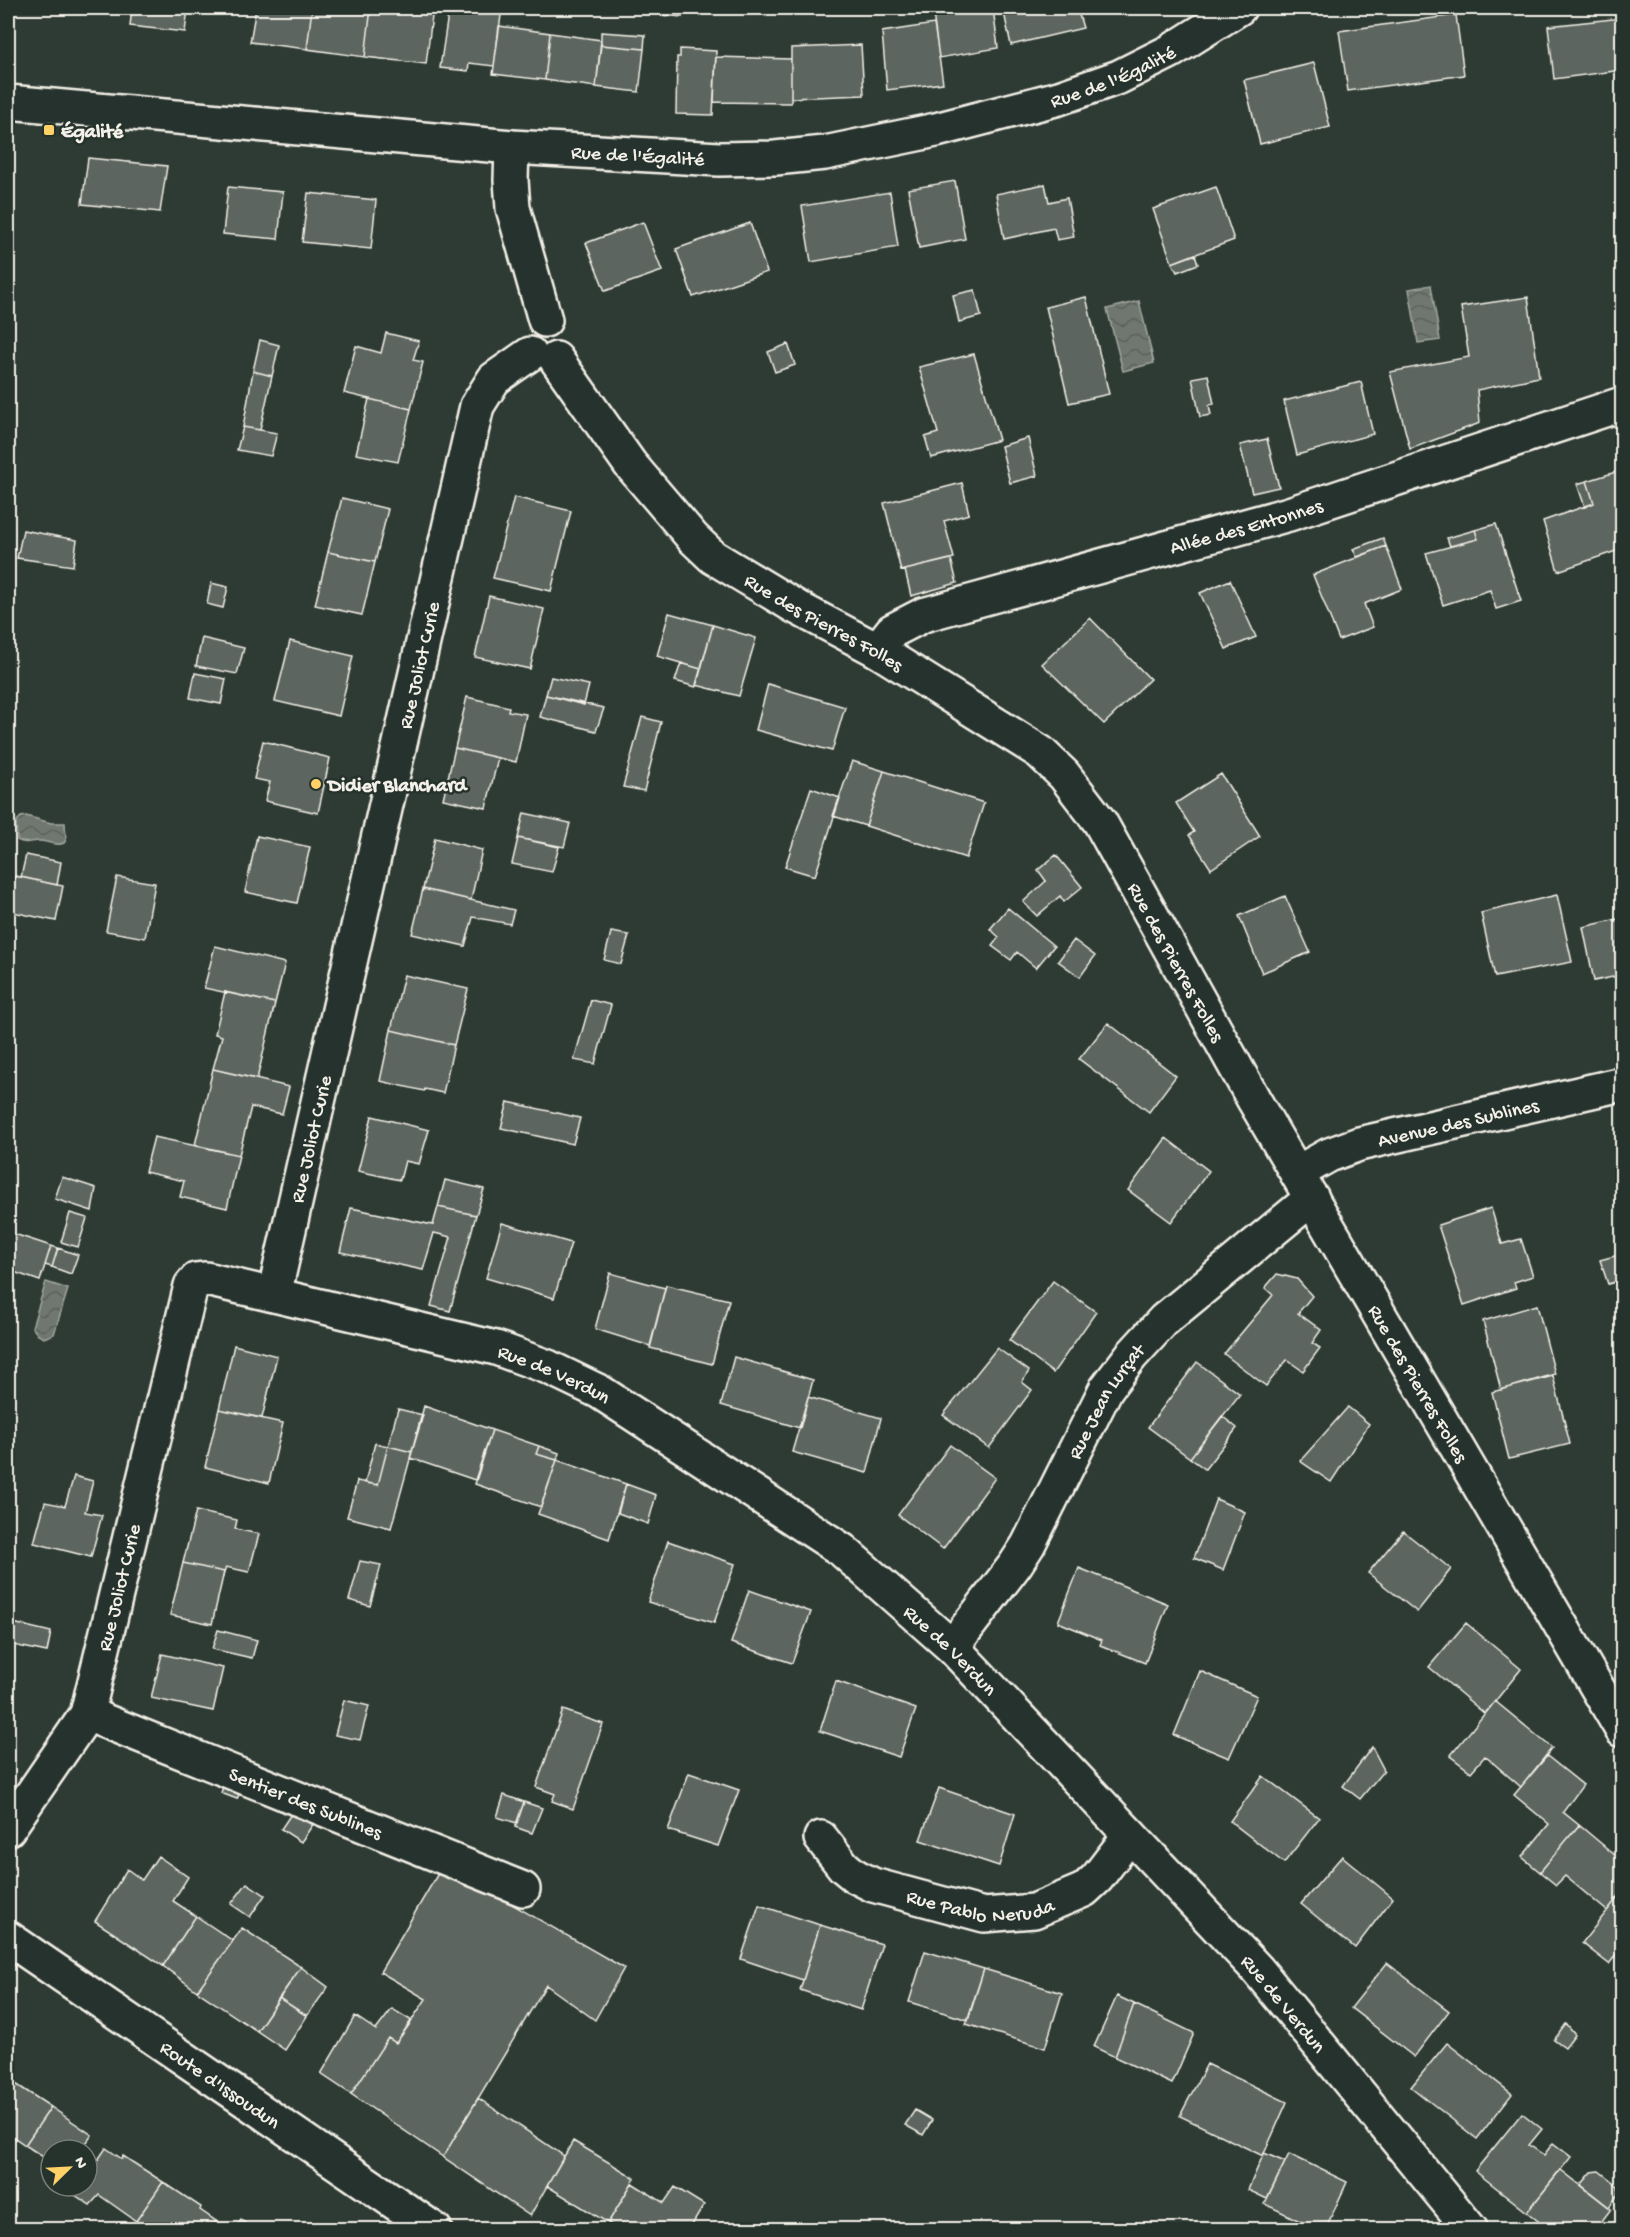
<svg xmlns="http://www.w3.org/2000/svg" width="1630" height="2237" font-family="'Gochi Hand',sans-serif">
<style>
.water{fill:url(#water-waves);stroke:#a4a8a0;stroke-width:1.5}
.building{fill:#5c655e;stroke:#f4f1e8;stroke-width:1.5}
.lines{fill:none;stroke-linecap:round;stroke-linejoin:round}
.minor-casing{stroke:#f4f1e8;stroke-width:38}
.major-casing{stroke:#f4f1e8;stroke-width:38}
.minor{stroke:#26332d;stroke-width:33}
.major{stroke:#26332d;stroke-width:33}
.poi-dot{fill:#ffd166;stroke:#26332d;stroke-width:2}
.labels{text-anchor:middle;stroke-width:5;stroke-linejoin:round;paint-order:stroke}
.street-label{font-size:20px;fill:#f4f1e8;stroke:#26332d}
.poi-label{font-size:20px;font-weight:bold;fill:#f4f1e8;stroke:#26332d;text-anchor:start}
</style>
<defs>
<pattern id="water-waves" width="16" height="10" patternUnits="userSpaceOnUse" patternTransform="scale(1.5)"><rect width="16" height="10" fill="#6f7770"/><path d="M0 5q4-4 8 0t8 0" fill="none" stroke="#5c605b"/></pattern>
</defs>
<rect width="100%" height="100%" fill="#2e3b34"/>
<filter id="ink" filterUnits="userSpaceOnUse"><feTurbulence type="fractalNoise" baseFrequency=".0167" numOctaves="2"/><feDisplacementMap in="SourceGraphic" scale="12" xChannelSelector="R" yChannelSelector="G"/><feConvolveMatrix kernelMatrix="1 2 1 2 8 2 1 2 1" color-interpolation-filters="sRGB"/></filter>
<g filter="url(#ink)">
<path class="water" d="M 1431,285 L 1440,340 L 1418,343 L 1409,289 Z
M 1139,301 L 1154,363 L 1123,371 L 1107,309 Z
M 26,816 L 51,823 L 65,823 L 66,840 L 64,843 C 55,847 49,841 40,841 C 31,841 26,845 17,840 L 16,822 L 21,817 Z
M 46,1282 L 68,1289 L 54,1334 L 44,1338 L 38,1335 L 32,1327 Z"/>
<path class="building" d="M 132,8 L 188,8 L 185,32 L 130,26 Z
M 256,8 L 312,8 L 307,49 L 250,42 Z
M 312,8 L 371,8 L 365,57 L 307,49 Z
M 371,8 L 433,8 L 426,64 L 365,57 Z
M 449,8 L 502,8 L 494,66 L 469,63 L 468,71 L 440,68 Z
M 661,8 L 683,8 L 682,17 L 661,15 Z
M 983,8 L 993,8 L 998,48 L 939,58 L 933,13 Z
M 1003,8 L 1077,8 L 1083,28 L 1011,45 Z
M 1456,15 L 1464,75 L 1348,91 L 1339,31 Z
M 1622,18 L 1622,70 L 1554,79 L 1548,26 Z
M 934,24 L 943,83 L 887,90 L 882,32 Z
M 499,26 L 550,33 L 545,80 L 493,74 Z
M 601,32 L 645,35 L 644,49 L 601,45 Z
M 550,33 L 601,40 L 596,87 L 545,80 Z
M 601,45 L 644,49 L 639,92 L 596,87 Z
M 861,45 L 864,95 L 791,98 L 791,48 Z
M 680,49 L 716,51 L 713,115 L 676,114 L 677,57 L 680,57 Z
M 716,57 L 791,59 L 791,103 L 714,102 Z
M 1314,63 L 1330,127 L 1260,144 L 1244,80 Z
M 88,158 L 167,166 L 160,212 L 82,204 Z
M 955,181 L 965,239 L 919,248 L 908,189 Z
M 1045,184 L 1049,202 L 1067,198 L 1074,237 L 1057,240 L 1054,228 L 1004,239 L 996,194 Z
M 228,187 L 283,192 L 278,239 L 223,234 Z
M 1216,187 L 1234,240 L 1172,263 L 1153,209 Z
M 890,192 L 898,247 L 811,262 L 802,206 Z
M 308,193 L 376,200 L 371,249 L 302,242 Z
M 643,222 L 662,271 L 605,291 L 586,243 Z
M 750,223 L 767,272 L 693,297 L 676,249 Z
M 1195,254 L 1198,264 L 1177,272 L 1172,263 Z
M 975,290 L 981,316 L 959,322 L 953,295 Z
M 1086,297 L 1109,394 L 1069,403 L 1046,307 Z
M 1528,297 L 1539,377 L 1477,390 L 1480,423 L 1410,449 L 1390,372 L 1469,357 L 1461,307 Z
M 386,333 L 419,341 L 413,360 L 423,362 L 411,409 L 344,393 L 356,346 L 381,353 Z
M 260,340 L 279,345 L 272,376 L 253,371 Z
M 788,344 L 795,365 L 775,372 L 768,352 Z
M 974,354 L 999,440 L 931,458 L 925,437 L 938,433 L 919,367 Z
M 253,371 L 272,376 L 260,430 L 243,427 Z
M 1208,375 L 1214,404 L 1209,405 L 1211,415 L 1200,417 L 1192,378 Z
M 1361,382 L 1373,434 L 1297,455 L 1284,401 Z
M 369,399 L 411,409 L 398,462 L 356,454 Z
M 243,427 L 277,433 L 271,456 L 237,450 Z
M 1028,438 L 1037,476 L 1010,483 L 1001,446 Z
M 1267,439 L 1279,487 L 1252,493 L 1240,445 Z
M 1622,470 L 1622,549 L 1558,571 L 1543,521 L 1594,503 L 1587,481 Z
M 1587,481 L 1594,503 L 1585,507 L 1577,484 Z
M 962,483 L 969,514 L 944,521 L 954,558 L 901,571 L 884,503 Z
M 514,497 L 571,511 L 551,591 L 493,578 Z
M 342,498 L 388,509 L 375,562 L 328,552 Z
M 1496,524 L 1521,601 L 1496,609 L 1490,590 L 1443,605 L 1426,553 L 1478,539 L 1475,530 Z
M 23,530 L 77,540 L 73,566 L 17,558 Z
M 1475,530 L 1478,539 L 1450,546 L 1447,538 Z
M 1383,538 L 1386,546 L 1357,557 L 1353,549 Z
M 1386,546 L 1402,589 L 1364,604 L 1373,627 L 1339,640 L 1313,575 Z
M 328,552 L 375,562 L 362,615 L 315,605 Z
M 951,559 L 957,583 L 911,596 L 905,570 Z
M 1230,580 L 1256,637 L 1226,649 L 1200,593 Z
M 211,583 L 228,587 L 223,608 L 207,604 Z
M 489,596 L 544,609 L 530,669 L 475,657 Z
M 669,613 L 713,625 L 701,669 L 657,656 Z
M 1090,618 L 1150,679 L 1104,724 L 1042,664 Z
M 713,625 L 756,638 L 739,696 L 696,685 Z
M 202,638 L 244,648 L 237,674 L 196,666 Z
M 290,641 L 353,656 L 339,716 L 275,701 Z
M 681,663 L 701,669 L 696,687 L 675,681 Z
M 195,673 L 226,679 L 221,704 L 190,698 Z
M 551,677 L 589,685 L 584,705 L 546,695 Z
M 768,684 L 845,707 L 832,751 L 756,730 Z
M 546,695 L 604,708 L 596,731 L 540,717 Z
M 467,697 L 509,707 L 508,711 L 526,714 L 516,762 L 455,748 Z
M 642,717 L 661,722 L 644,791 L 623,787 Z
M 263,741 L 330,758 L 318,813 L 265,801 L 270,782 L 254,779 Z
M 455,748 L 498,758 L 486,808 L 443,799 Z
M 852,761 L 884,771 L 866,826 L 833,816 Z
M 884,771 L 984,803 L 966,858 L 866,826 Z
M 1221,774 L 1260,836 L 1211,869 L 1189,835 L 1194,832 L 1176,803 Z
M 811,788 L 840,798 L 815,876 L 785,867 Z
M 524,813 L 570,823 L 564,847 L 518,838 Z
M 257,836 L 310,847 L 297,903 L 245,892 Z
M 435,838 L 482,850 L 471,900 L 423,889 Z
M 518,838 L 559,847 L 552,872 L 512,864 Z
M 26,855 L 61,862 L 57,885 L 21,877 Z
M 1056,855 L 1082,887 L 1064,902 L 1060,896 L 1037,916 L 1023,902 L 1046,881 L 1038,870 Z
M 15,876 L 63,886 L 56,921 L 8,911 Z
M 117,877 L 155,883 L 145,938 L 106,931 Z
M 423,889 L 514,910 L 510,924 L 473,917 L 465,946 L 412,934 Z
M 1557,895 L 1572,962 L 1495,977 L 1481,913 Z
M 1285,896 L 1310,952 L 1262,973 L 1239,916 Z
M 1008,908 L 1054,946 L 1036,968 L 1017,952 L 1011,960 L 992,946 L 999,937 L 990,929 Z
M 1622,918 L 1622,975 L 1594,981 L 1583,927 Z
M 611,932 L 629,935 L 621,964 L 604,960 Z
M 1074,940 L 1095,956 L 1080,977 L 1058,961 Z
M 215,946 L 285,963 L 275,1003 L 204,988 Z
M 404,975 L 468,989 L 454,1045 L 391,1030 Z
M 225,992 L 275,1003 L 257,1079 L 213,1069 L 222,1036 L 215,1034 Z
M 591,1000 L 611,1005 L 595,1064 L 574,1060 Z
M 1108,1023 L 1176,1076 L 1149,1112 L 1079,1059 Z
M 391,1030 L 454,1045 L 443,1093 L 425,1089 L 424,1091 L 380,1081 Z
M 213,1069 L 289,1087 L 282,1114 L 251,1107 L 239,1155 L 195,1145 Z
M 508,1102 L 580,1118 L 573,1144 L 501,1128 Z
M 372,1116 L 429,1130 L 419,1164 L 405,1161 L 400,1180 L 358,1171 Z
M 154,1137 L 239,1155 L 227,1208 L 180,1197 L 184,1181 L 145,1172 Z
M 1166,1138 L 1209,1171 L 1171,1222 L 1128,1190 Z
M 62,1177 L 96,1188 L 92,1211 L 55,1199 Z
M 445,1180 L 484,1189 L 476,1215 L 438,1207 Z
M 438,1207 L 476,1215 L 450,1311 L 431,1306 L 451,1237 L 434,1233 L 423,1270 L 340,1252 L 351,1208 L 433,1225 Z
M 1491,1208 L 1502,1244 L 1521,1239 L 1533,1276 L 1514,1282 L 1516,1288 L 1464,1305 L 1438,1225 Z
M 70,1213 L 87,1218 L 78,1247 L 61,1242 Z
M 502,1223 L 571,1243 L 554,1298 L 486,1278 Z
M 8,1232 L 51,1246 L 40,1281 L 8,1270 Z
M 51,1246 L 58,1248 L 52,1267 L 45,1265 Z
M 58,1248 L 78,1255 L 71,1274 L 52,1267 Z
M 1622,1254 L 1622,1280 L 1608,1284 L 1600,1260 Z
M 610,1273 L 665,1288 L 650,1346 L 595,1329 Z
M 1277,1274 L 1297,1279 L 1312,1296 L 1298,1313 L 1321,1330 L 1312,1343 L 1320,1348 L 1303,1371 L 1287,1360 L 1266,1386 L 1224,1354 L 1273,1295 L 1265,1288 Z
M 1053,1281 L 1096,1312 L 1053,1373 L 1009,1340 Z
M 666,1285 L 729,1300 L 712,1364 L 650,1348 Z
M 1537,1305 L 1555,1374 L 1501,1390 L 1483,1321 Z
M 234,1345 L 277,1356 L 262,1418 L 219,1409 Z
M 997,1348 L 1029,1371 L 1022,1382 L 1032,1390 L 989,1448 L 943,1415 Z
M 734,1357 L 813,1380 L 800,1428 L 721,1405 Z
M 1197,1362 L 1240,1394 L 1190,1458 L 1148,1427 Z
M 1553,1376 L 1570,1444 L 1509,1459 L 1492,1392 Z
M 808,1397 L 881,1418 L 867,1473 L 792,1452 Z
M 424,1406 L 492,1430 L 475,1480 L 410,1458 Z
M 1348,1407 L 1369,1424 L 1331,1482 L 1300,1461 Z
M 219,1409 L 283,1423 L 269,1483 L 205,1467 Z
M 398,1409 L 423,1415 L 412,1452 L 388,1446 Z
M 1222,1416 L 1237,1428 L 1205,1469 L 1190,1458 Z
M 492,1430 L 539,1446 L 536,1454 L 557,1460 L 541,1507 L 475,1484 Z
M 375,1443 L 388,1446 L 378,1485 L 365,1483 Z
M 950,1445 L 995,1478 L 943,1549 L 898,1515 Z
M 388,1446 L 412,1452 L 391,1528 L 347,1517 L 357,1481 L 378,1485 Z
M 539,1446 L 559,1453 L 557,1460 L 536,1454 Z
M 557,1460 L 626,1484 L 609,1539 L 538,1514 Z
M 74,1476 L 93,1481 L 85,1512 L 102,1515 L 91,1557 L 34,1543 L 45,1502 L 65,1506 Z
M 626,1484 L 656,1495 L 648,1524 L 618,1513 Z
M 1216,1499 L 1245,1512 L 1223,1570 L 1194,1558 Z
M 196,1511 L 237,1520 L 235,1529 L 259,1534 L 249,1572 L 226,1567 L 224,1572 L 183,1563 Z
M 1403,1531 L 1451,1569 L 1417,1612 L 1368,1573 Z
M 668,1541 L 735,1564 L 714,1623 L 648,1602 Z
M 360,1561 L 381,1565 L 370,1606 L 349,1600 Z
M 183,1563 L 224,1572 L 212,1624 L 170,1615 Z
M 1079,1568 L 1168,1604 L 1145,1663 L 1100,1645 L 1102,1640 L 1058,1622 Z
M 749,1590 L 811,1612 L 792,1663 L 731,1643 Z
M 9,1622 L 51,1632 L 47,1652 L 8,1644 Z
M 1466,1623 L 1521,1669 L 1485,1714 L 1429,1667 Z
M 218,1630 L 257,1640 L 252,1658 L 212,1649 Z
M 162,1654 L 223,1668 L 213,1711 L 151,1698 Z
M 1200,1671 L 1257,1696 L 1229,1758 L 1174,1735 Z
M 836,1681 L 916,1709 L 899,1757 L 820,1731 Z
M 344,1700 L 369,1706 L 360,1740 L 335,1735 Z
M 1495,1701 L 1552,1748 L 1521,1787 L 1485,1756 L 1471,1772 L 1450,1756 Z
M 563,1710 L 603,1724 L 573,1809 L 552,1801 L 555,1794 L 536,1787 Z
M 1372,1747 L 1384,1770 L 1360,1799 L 1343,1786 Z
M 1547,1756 L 1583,1785 L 1563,1812 L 1579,1825 L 1540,1872 L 1522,1857 L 1549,1824 L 1514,1795 Z
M 689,1773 L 739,1790 L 718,1846 L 668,1830 Z
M 226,1776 L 244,1783 L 237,1799 L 221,1793 Z
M 1263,1776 L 1319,1818 L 1284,1863 L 1230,1821 Z
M 939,1788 L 1015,1814 L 999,1866 L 920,1840 Z
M 504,1795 L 524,1802 L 517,1823 L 497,1817 Z
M 524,1802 L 542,1808 L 532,1833 L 515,1827 Z
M 297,1805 L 320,1814 L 301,1842 L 281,1829 Z
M 1579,1825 L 1622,1861 L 1622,1892 L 1607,1911 L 1565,1876 L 1556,1885 L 1540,1872 Z
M 158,1856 L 188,1877 L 173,1901 L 196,1916 L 163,1966 L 95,1921 L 127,1869 L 142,1880 Z
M 1342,1856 L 1393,1898 L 1355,1948 L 1301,1904 Z
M 443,1865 L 624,1968 L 595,2020 L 546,1985 L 443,2157 L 351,2094 L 388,2038 L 396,2043 L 426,1999 L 380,1972 Z
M 247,1883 L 265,1895 L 250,1917 L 231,1904 Z
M 1622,1892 L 1622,1947 L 1609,1964 L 1582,1943 Z
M 759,1905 L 820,1925 L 803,1980 L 741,1959 Z
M 196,1916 L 233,1941 L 197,1991 L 163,1966 Z
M 820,1925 L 882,1944 L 861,2010 L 800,1990 Z
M 242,1928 L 301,1967 L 257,2031 L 197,1991 Z
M 925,1951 L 984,1969 L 968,2020 L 909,2002 Z
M 1387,1963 L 1449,2011 L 1414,2057 L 1351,2008 Z
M 301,1967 L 328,1987 L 307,2016 L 279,1998 Z
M 984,1969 L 1062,1993 L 1045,2048 L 966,2024 Z
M 1117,1996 L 1134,2004 L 1115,2057 L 1094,2047 Z
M 279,1998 L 307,2016 L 285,2050 L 257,2031 Z
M 1134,2004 L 1194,2033 L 1172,2084 L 1115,2057 Z
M 392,2009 L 412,2021 L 396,2043 L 388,2038 L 351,2094 L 321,2074 L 355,2016 L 376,2030 Z
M 1566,2024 L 1575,2035 L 1565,2048 L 1554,2040 Z
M 1447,2043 L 1512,2094 L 1477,2139 L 1411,2087 Z
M 1207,2064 L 1287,2102 L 1263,2156 L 1180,2116 Z
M 8,2079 L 51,2107 L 25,2145 L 8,2133 Z
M 478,2098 L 564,2156 L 530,2216 L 443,2157 Z
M 51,2107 L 92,2135 L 81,2150 L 51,2150 L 51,2162 L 25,2145 Z
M 915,2110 L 932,2120 L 923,2135 L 905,2125 Z
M 1522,2113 L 1542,2129 L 1529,2145 L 1544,2155 L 1553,2143 L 1571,2157 L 1527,2212 L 1475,2171 Z
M 573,2141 L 635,2178 L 608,2223 L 547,2186 Z
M 106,2148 L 122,2159 L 123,2156 L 163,2182 L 136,2221 L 99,2195 L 90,2205 L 75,2195 L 80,2186 L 87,2186 L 87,2176 Z
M 1264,2153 L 1285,2162 L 1267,2199 L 1248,2190 Z
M 1289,2154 L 1347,2182 L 1325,2230 L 1318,2230 L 1265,2204 Z
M 1561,2170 L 1611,2209 L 1595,2230 L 1549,2230 L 1527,2212 Z
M 1599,2171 L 1618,2186 L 1619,2193 L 1609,2207 L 1581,2185 L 1592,2172 Z
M 163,2182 L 201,2207 L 200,2210 L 216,2221 L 211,2230 L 150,2230 L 136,2221 Z
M 632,2183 L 664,2203 L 675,2187 L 704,2205 L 689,2230 L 620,2230 L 608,2223 Z
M 241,2220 L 255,2230 L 235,2230 Z
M 216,2221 L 229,2230 L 211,2230 Z"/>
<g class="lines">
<g class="minor-casing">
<g id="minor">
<path id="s1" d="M 8,102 L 512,147 L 719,159 L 775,158 L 825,153 L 936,130 L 1059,98 L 1119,77 L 1171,51 L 1239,8"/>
<path d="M 512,147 L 511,180 L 513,208 L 545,320"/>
<path id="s2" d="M 556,359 L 630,464 L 693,538 L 713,557 L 796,607 L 877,650 L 1040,752 L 1064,775 L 1100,822 L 1254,1100 L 1622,1730"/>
<path id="s3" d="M 877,650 L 892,631 L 923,615 L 1289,514 L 1622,404"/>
<path id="s4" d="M 1297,1173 L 1329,1155 L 1359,1144 L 1622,1084"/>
<path id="s5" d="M 274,1295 L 496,1348 L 548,1367 L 600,1392 L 842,1550 L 952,1647 L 1257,1969 L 1471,2230"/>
<path id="s6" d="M 952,1647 L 1015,1565 L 1028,1545 L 1106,1389 L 1131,1356 L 1164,1320 L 1312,1198"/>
<path id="s7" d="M 87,1714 L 523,1889"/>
<path id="s8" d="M 8,1829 L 87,1714 L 191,1286 L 196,1280 L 206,1279 L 274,1295 L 477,406 L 494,379 L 530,354"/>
<path id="s9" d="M 821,1838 L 844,1867 L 855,1876 L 873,1885 L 984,1915 L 1034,1911 L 1084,1890 L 1097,1878 L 1130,1835"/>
</g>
</g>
<g class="major-casing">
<g id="major">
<path id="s10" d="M 8,1938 L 435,2230"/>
</g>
</g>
<use href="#minor" class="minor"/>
<use href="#major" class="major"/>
</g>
</g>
<g class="poi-dot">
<rect x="43" y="124" width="12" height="12" rx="3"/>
<circle cx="316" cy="784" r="6"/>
</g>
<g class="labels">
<g class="street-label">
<text dy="7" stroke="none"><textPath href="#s1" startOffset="1118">Rue de l'Égalité</textPath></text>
<text dy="7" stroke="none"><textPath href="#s1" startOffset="632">Rue de l'Égalité</textPath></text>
<text dy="7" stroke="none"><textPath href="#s3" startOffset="394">Allée des Entonnes</textPath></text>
<text dy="7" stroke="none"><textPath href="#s2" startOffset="382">Rue des Pierres Folles</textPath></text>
<text dy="7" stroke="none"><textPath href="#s8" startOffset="1314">Rue Joliot Curie</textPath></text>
<text dy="7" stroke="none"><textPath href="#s2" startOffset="886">Rue des Pierres Folles</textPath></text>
<text dy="7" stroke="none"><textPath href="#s4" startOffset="170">Avenue des Sublines</textPath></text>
<text dy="7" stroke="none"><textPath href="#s8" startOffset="828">Rue Joliot Curie</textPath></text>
<text dy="7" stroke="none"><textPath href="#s5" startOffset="292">Rue de Verdun</textPath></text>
<text dy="7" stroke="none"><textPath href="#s2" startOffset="1372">Rue des Pierres Folles</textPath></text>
<text dy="7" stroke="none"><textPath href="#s6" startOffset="291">Rue Jean Lurçat</textPath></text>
<text dy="7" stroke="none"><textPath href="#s8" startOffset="270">Rue Joliot Curie</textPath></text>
<text dy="7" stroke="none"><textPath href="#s5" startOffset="778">Rue de Verdun</textPath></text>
<text dy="7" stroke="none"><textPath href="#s7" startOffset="236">Sentier des Sublines</textPath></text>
<text dy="7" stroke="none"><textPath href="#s9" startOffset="182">Rue Pablo Neruda</textPath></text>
<text dy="7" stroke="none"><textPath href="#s5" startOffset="1264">Rue de Verdun</textPath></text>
<text dy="7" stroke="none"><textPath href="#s10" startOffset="258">Route d'Issoudun</textPath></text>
</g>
<g class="poi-label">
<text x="61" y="137">Égalité</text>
<text x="328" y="791">Didier Blanchard</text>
</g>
</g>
<rect width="1630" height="2237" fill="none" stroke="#26332d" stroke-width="30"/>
<rect x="15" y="15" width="1600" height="2207" fill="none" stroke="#f4f1e8" stroke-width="2" filter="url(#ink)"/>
<g transform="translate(69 2168) rotate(66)"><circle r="28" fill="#26332d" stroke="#787f78" stroke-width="1.5"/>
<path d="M0-4.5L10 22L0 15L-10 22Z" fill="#ffd166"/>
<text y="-9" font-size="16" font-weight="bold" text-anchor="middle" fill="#f4f1e8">N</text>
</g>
</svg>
